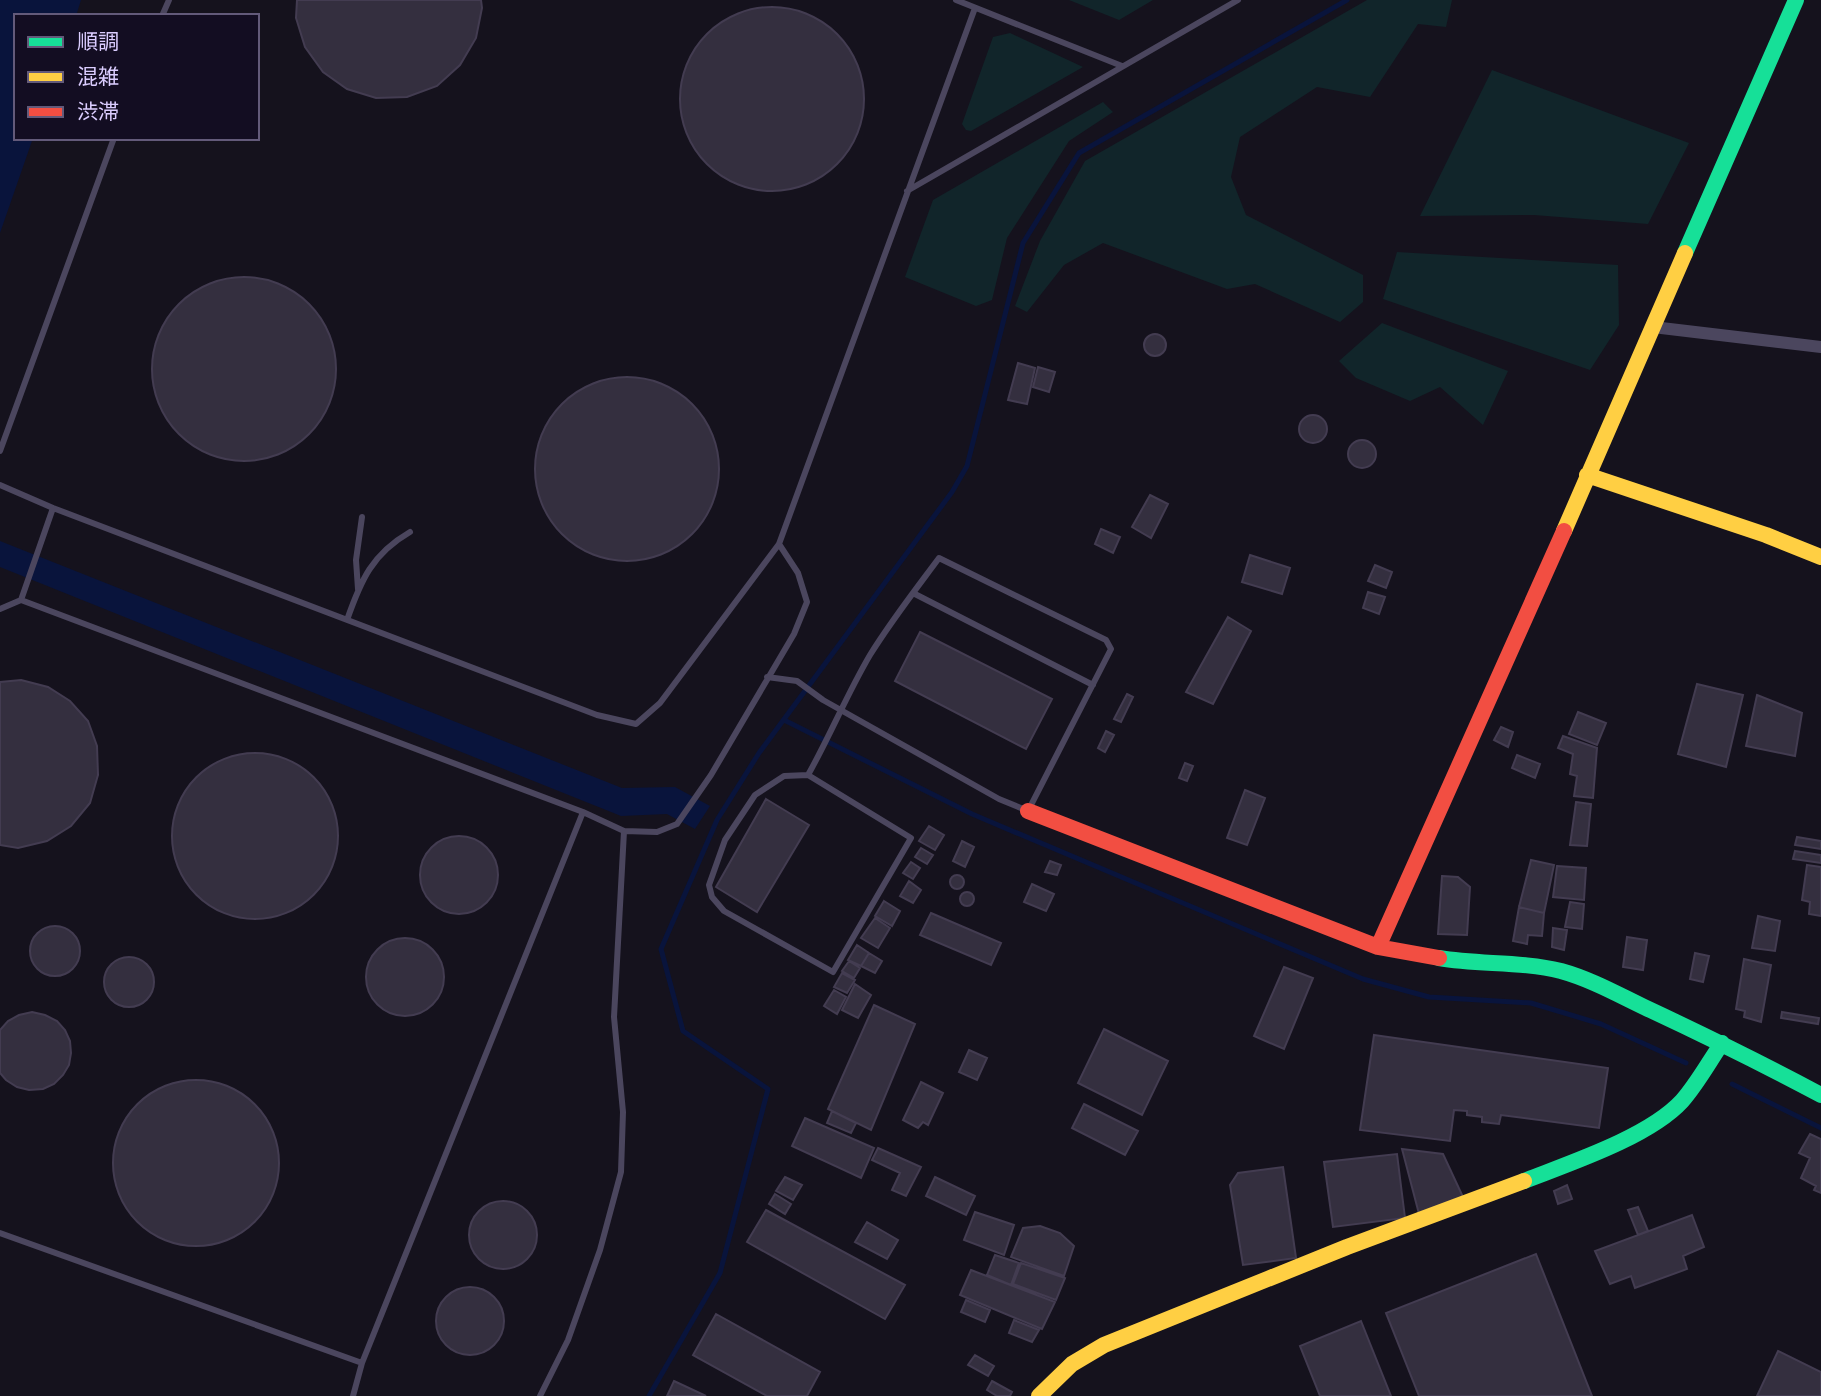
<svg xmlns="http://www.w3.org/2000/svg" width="1821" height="1396" font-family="Cabin,'Noto Sans JP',sans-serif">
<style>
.green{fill:#11252a}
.water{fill:#09143c}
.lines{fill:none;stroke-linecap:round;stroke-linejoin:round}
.stream{stroke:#09143c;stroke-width:5}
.building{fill:#342f3f;stroke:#433c51;stroke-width:2}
.lane{stroke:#4b465e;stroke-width:6}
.street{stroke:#4b465e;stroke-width:12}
.fast{stroke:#16e098;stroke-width:16}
.slow{stroke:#ffcf43;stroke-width:16}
.jam{stroke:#f24e42;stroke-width:16}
</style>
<rect width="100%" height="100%" fill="#15121d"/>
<path class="green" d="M 1069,0 L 1153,0 L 1119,20 Z
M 1367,0 L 1452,0 L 1446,27 L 1418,24 L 1370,97 L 1317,87 L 1240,137 L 1231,177 L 1246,215 L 1363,275 L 1363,302 L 1340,322 L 1255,284 L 1227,289 L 1103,243 L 1064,265 L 1027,312 L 1015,306 L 1040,241 L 1085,161 Z
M 1010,33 L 1083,67 L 971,131 L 966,130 L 962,124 L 993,37 Z
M 1492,70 L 1689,143 L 1648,224 L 1534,215 L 1420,216 Z
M 1103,102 L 1113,112 L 1069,141 L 1007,238 L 992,300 L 976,306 L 905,277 L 933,200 Z
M 1397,252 L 1618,265 L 1619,325 L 1590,370 L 1383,299 Z
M 1382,323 L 1508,371 L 1483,425 L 1440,387 L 1410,401 L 1356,378 L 1339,361 Z"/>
<path class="water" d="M 0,0 L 81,0 L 76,16 L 16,16 L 16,138 L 33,138 L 0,233 Z
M 0,541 L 622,788 L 675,787 L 710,806 L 695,829 L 667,814 L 621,816 L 0,567 Z"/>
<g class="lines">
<path class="stream" d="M 784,720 L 972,814 L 1363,979 L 1429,997 L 1531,1003 L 1601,1024 L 1686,1063
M 1732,1084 L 1821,1128
M 649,1396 L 720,1273 L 768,1089 L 683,1031 L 661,949 L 717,820 L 759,753 L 952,492 L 967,466 L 1023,243 L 1079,153 L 1347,0"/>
</g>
<path class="building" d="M 297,0 L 481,0 L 482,8 L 476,38 L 460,65 L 437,86 L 407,97 L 376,98 L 347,89 L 323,72 L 305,47 L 296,18 Z
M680 99a92 92 0 1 1 184 0a92 92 0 1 1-184 0Z
M152 369a92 92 0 1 1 184 0a92 92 0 1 1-184 0Z
M1144 345a11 11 0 1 1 22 0a11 11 0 1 1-22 0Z
M 1018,363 L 1035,368 L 1027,404 L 1008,400 Z
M 1038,367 L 1055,372 L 1049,392 L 1033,387 Z
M535 469a92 92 0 1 1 184 0a92 92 0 1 1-184 0Z
M1299 429a14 14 0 1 1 28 0a14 14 0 1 1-28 0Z
M1348 454a14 14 0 1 1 28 0a14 14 0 1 1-28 0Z
M 1150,495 L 1168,504 L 1151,538 L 1132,527 Z
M 1101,529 L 1120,537 L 1113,553 L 1095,544 Z
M 1250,555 L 1290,568 L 1282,594 L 1242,582 Z
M 1375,565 L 1392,572 L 1386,588 L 1368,581 Z
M 1368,592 L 1385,597 L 1379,614 L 1363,608 Z
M 1228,617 L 1251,631 L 1213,704 L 1186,692 Z
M 920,632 L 1052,699 L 1026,749 L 895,681 Z
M 21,680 L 48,687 L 70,701 L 88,721 L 97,746 L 98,775 L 90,803 L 71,826 L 47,841 L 18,848 L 0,845 L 0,682 Z
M 1697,684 L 1743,695 L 1726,767 L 1678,754 Z
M 1127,694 L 1133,697 L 1121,722 L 1114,719 Z
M 1757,695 L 1802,713 L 1795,756 L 1746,746 Z
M 1578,712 L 1606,723 L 1597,745 L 1569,734 Z
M 1501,727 L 1513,732 L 1508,747 L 1494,740 Z
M 1106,731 L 1114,735 L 1105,752 L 1098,748 Z
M 1563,736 L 1597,748 L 1593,798 L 1574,796 L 1577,776 L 1570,774 L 1573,754 L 1558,748 Z
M172 836a83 83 0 1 1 166 0a83 83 0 1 1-166 0Z
M 1517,755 L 1540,764 L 1535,778 L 1512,768 Z
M 1185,763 L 1193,766 L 1187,781 L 1179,778 Z
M 1245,790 L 1265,798 L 1247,845 L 1227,838 Z
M 766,799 L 809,825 L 757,912 L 716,887 Z
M 1576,802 L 1591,804 L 1587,846 L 1570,845 Z
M 929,826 L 944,835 L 935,850 L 919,841 Z
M420 875a39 39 0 1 1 78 0a39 39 0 1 1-78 0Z
M 1797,837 L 1821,841 L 1821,849 L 1795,845 Z
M 962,841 L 974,847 L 965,867 L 953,861 Z
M 921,848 L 933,855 L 927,864 L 915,857 Z
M 1795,851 L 1821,855 L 1821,863 L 1793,859 Z
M 1531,860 L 1554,865 L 1544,913 L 1519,907 Z
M 1050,861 L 1061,865 L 1057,875 L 1045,872 Z
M 911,862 L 920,868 L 913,879 L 903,873 Z
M 1807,865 L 1821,867 L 1821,916 L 1809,914 L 1810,902 L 1802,900 Z
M 1557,866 L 1586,868 L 1584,900 L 1553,897 Z
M950 882a7 7 0 1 1 14 0a7 7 0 1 1-14 0Z
M 1442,876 L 1458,877 L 1470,887 L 1467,935 L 1438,934 Z
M 909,881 L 921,890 L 913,903 L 900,896 Z
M 1032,884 L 1054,894 L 1046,911 L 1024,902 Z
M960 899a7 7 0 1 1 14 0a7 7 0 1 1-14 0Z
M 884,901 L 900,911 L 892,926 L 875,916 Z
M 1570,902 L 1584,904 L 1582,929 L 1565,927 Z
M 1519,907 L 1544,913 L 1542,936 L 1528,935 L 1527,944 L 1513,941 Z
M 931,913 L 1001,943 L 991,965 L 920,935 Z
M 1758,916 L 1780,921 L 1775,951 L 1752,948 Z
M 875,918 L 890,928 L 878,948 L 861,938 Z
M30 951a25 25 0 1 1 50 0a25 25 0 1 1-50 0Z
M 1553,928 L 1567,930 L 1564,950 L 1552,947 Z
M 1627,937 L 1647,940 L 1643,970 L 1623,967 Z
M366 977a39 39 0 1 1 78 0a39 39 0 1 1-78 0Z
M 857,945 L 869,953 L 861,966 L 848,960 Z
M 869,953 L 882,961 L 875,973 L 861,966 Z
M 1695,953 L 1709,956 L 1703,982 L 1690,979 Z
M104 982a25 25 0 1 1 50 0a25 25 0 1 1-50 0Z
M 1744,959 L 1771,965 L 1761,1022 L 1744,1017 L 1745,1011 L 1736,1009 Z
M 849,961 L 860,968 L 854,978 L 842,971 Z
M 1284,967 L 1313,978 L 1284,1049 L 1254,1036 Z
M 842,973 L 855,980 L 847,993 L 834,987 Z
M 855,984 L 871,995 L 858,1018 L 842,1010 Z
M 834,990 L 846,997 L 837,1014 L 824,1006 Z
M 874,1005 L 915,1024 L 871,1130 L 828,1109 Z
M 32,1012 L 45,1015 L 57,1021 L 65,1030 L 70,1041 L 71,1053 L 69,1065 L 63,1075 L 54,1084 L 43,1089 L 29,1090 L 17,1087 L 6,1080 L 0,1073 L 0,1030 L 8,1021 L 19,1015 Z
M 1782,1012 L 1819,1018 L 1818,1024 L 1781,1018 Z
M 1104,1029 L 1168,1061 L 1142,1115 L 1078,1083 Z
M 1374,1035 L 1608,1068 L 1599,1128 L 1501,1115 L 1499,1124 L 1482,1122 L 1482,1117 L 1467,1115 L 1467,1111 L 1454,1110 L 1450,1141 L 1360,1130 Z
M 969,1050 L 987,1058 L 977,1080 L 959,1072 Z
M113 1163a83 83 0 1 1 166 0a83 83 0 1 1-166 0Z
M 921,1082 L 943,1093 L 928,1125 L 923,1122 L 918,1128 L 903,1120 Z
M 1084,1104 L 1138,1131 L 1125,1155 L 1072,1128 Z
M 832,1111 L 856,1123 L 851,1133 L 827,1123 Z
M 805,1118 L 874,1148 L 861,1178 L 792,1146 Z
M 1810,1134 L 1821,1139 L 1821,1193 L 1814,1190 L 1816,1186 L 1801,1178 L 1810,1158 L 1799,1153 Z
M 878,1148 L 921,1167 L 906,1196 L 892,1190 L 900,1173 L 872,1160 Z
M 1402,1149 L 1443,1154 L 1463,1197 L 1419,1214 Z
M 1397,1154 L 1405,1218 L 1333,1227 L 1324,1162 Z
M 1283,1167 L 1296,1258 L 1243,1265 L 1230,1185 L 1238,1173 Z
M 785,1177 L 802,1185 L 793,1200 L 776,1191 Z
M 935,1177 L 975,1196 L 966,1215 L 926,1196 Z
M 1567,1185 L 1572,1199 L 1558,1204 L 1554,1191 Z
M 775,1194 L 791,1204 L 785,1214 L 769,1204 Z
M469 1235a34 34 0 1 1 68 0a34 34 0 1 1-68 0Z
M 1638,1207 L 1648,1231 L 1638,1235 L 1628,1210 Z
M 766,1210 L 905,1285 L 885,1319 L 747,1242 Z
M 975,1212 L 1014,1225 L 1004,1255 L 964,1240 Z
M 1692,1215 L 1704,1247 L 1683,1256 L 1687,1269 L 1635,1288 L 1631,1276 L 1610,1284 L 1595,1251 Z
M 867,1222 L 898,1240 L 887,1259 L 855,1242 Z
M 1040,1226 L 1060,1233 L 1074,1246 L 1064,1276 L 1011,1257 L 1023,1228 Z
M 1536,1254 L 1592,1396 L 1419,1396 L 1386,1313 Z
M 995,1255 L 1019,1263 L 1011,1285 L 987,1275 Z
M 1021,1263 L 1065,1278 L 1056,1300 L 1013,1284 Z
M 971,1270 L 1055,1302 L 1042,1329 L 960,1295 Z
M436 1321a34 34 0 1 1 68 0a34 34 0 1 1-68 0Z
M 966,1300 L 990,1310 L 985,1322 L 961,1312 Z
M 716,1314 L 820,1372 L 807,1396 L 767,1396 L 693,1355 Z
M 1014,1320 L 1039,1330 L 1032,1342 L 1009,1333 Z
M 1361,1321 L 1391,1396 L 1320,1396 L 1300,1346 Z
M 1778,1351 L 1821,1372 L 1821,1396 L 1757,1396 Z
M 975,1355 L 994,1366 L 988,1376 L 968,1365 Z
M 674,1381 L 706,1396 L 667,1396 Z
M 992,1381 L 1012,1392 L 1010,1396 L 997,1396 L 987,1390 Z"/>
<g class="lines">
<path class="lane" d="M 956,0 L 1122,66
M 162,16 L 169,0
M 907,191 L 1238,0
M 0,451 L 114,138
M 0,485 L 53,508 L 597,715 L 636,724 L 660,703 L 779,544 L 975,8
M 358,589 L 356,560 L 362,517
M 913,593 L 1093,685
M 21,600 L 53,508
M 0,609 L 21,600 L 583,812 L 624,831 L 657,832 L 677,824 L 711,775 L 794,634 L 807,602 L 798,573 L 779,544
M 347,620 C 361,580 372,554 410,532
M 767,677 L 797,681 L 823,700 L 999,799 L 1028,811 L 1111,649 L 1106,640 L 939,558 C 916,589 891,621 870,655 C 847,694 830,736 808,775
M 808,775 L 911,838 L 833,972 L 724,911 L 712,897 L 709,885 L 725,840 L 755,795 L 784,776 Z
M 0,1233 L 362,1363
M 353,1396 L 362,1363 L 583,812
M 540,1396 L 568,1340 L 600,1250 L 621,1172 L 623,1112 L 614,1017 L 624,831"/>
<path class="street" d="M 1653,327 L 1821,347"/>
<path class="fast" d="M 1685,253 L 1796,0
M 1439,958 C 1479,965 1521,961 1561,971 C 1590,979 1617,994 1644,1007 C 1704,1035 1763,1064 1821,1095
M 1524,1181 C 1570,1163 1649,1137 1682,1101 C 1697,1084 1709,1062 1722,1043"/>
<path class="slow" d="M 1587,475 L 1766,535 L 1821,557
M 1564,531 L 1685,253
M 1039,1396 L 1072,1364 L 1104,1345 L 1347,1247 L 1524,1181"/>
<path class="jam" d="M 1028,811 L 1378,947 L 1439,958
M 1378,947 L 1564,531"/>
</g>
<rect x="14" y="14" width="245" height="126" fill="#130d22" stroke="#635a7a" stroke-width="2"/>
<rect x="28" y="37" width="35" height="10" fill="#16e098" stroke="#635a7a" stroke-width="2"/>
<text x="77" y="49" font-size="21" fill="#dbcdff">順調</text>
<rect x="28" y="72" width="35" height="10" fill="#ffcf43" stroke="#635a7a" stroke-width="2"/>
<text x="77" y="84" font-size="21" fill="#dbcdff">混雑</text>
<rect x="28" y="107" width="35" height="10" fill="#f24e42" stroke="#635a7a" stroke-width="2"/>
<text x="77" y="119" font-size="21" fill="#dbcdff">渋滞</text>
</svg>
